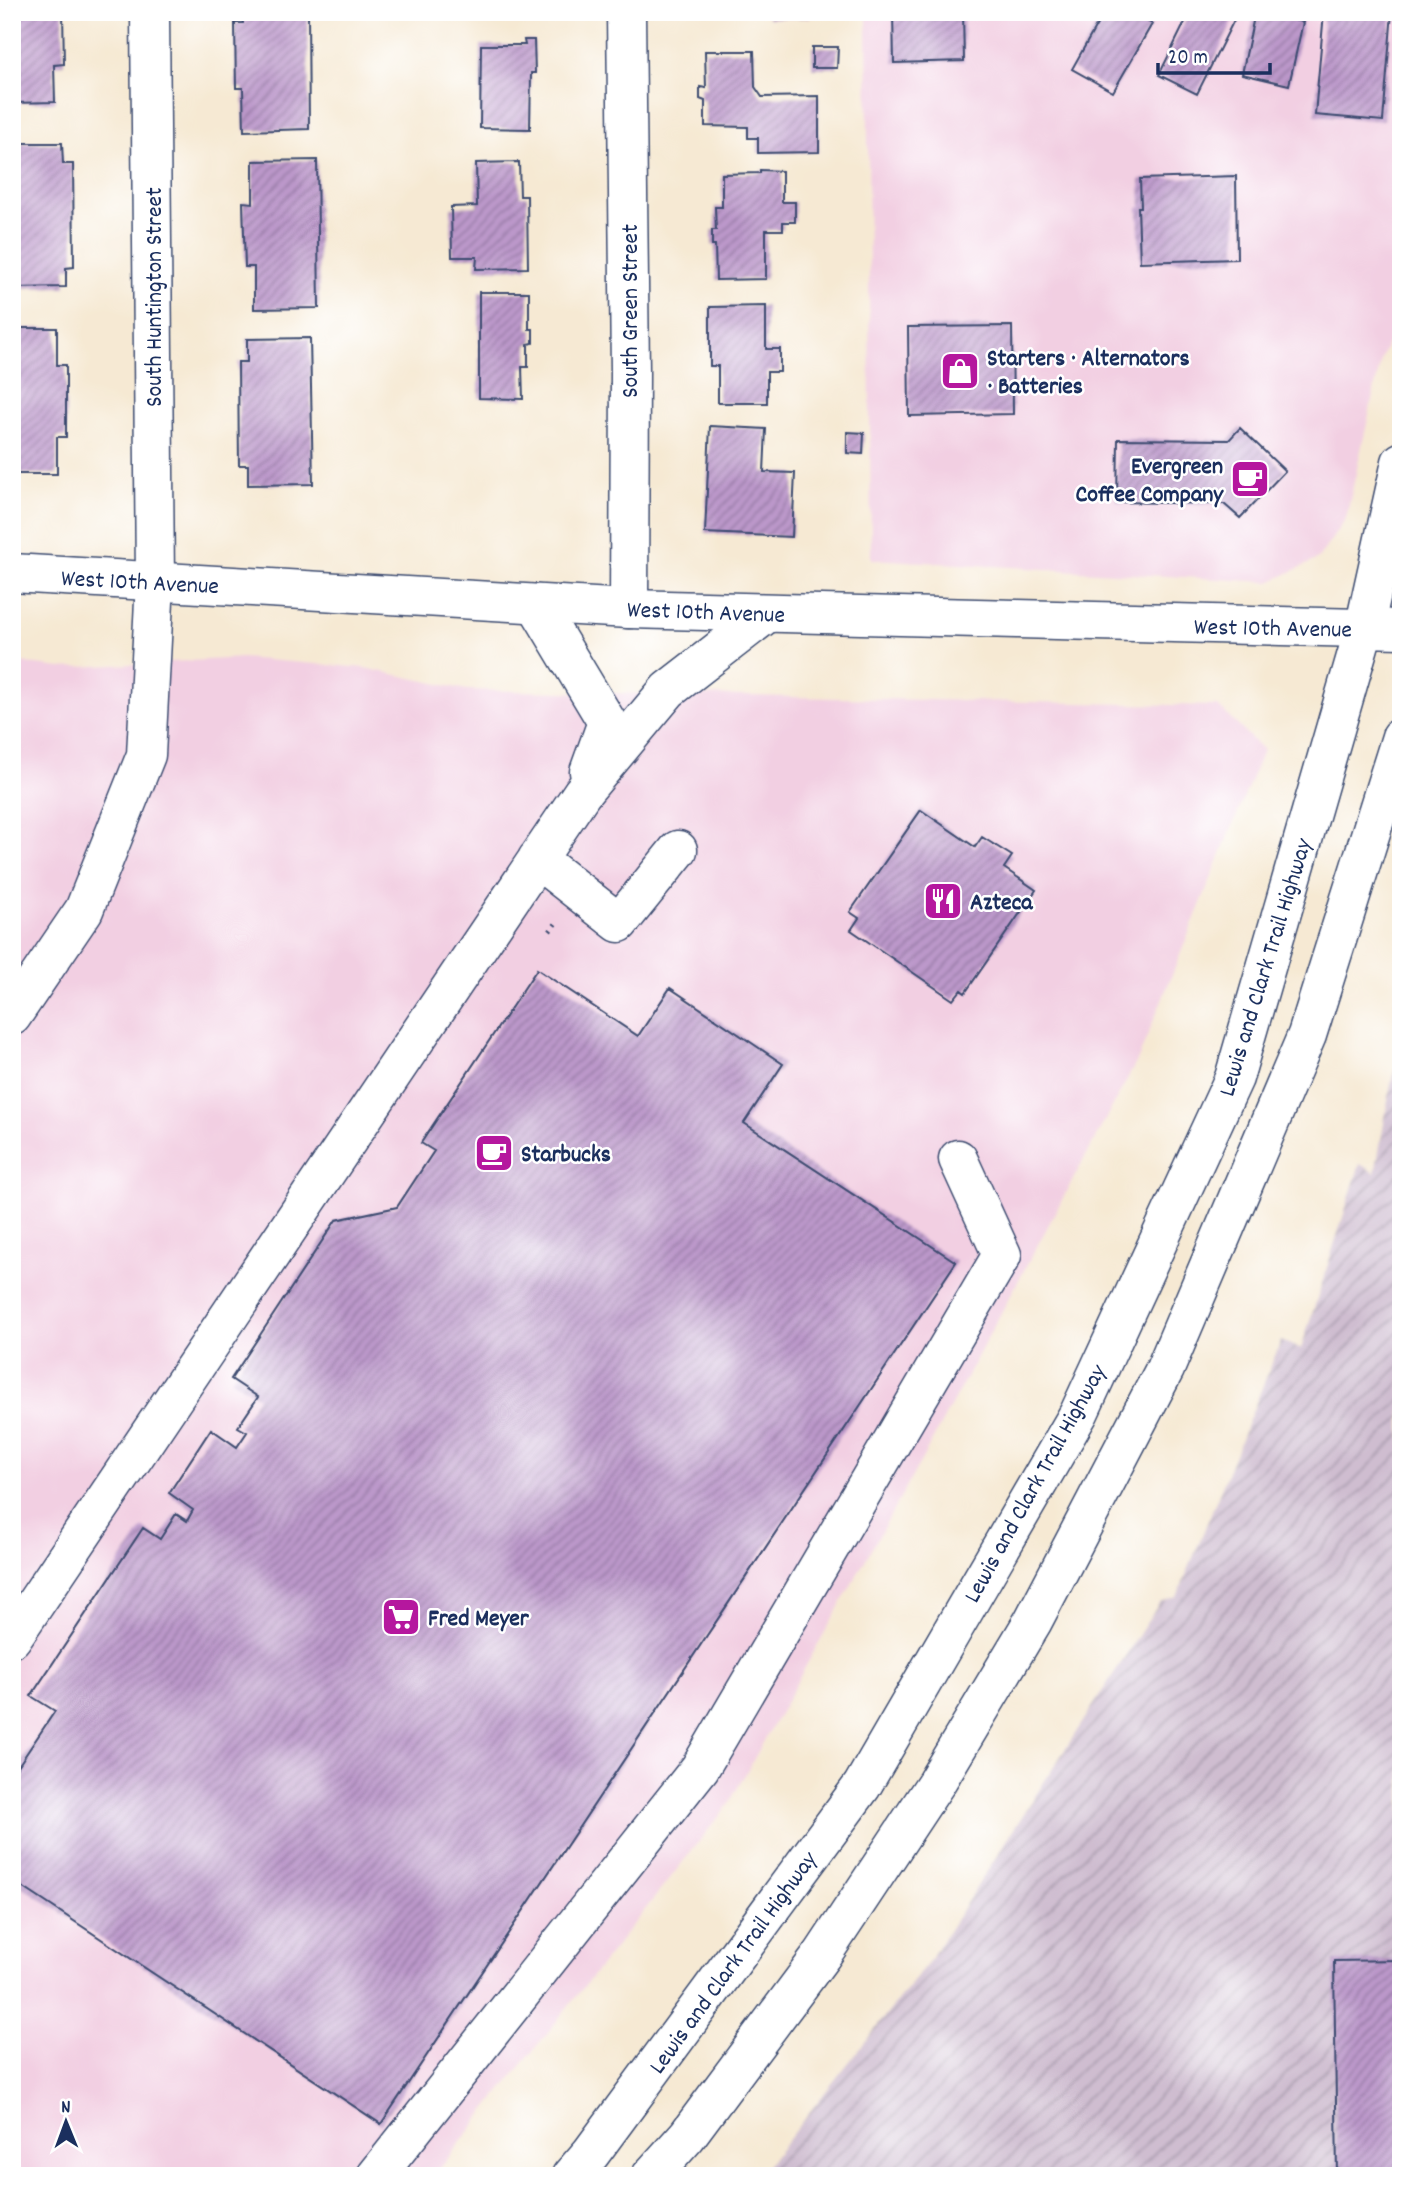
<svg xmlns="http://www.w3.org/2000/svg" width="1413" height="2188" font-family="Dekko,sans-serif">
<style>
.built{fill:#f2cfe2}
.industrial{fill:url(#industrial-furrows)}
.building{fill:url(#building-hatch)}
.lines{fill:none;stroke-linecap:round;stroke-linejoin:round}
.minor-casing{stroke:#3c4b70;stroke-width:41}
.major-casing{stroke:#3c4b70;stroke-width:41}
.highway-casing{stroke:#3c4b70;stroke-width:41}
.path{stroke:#3c4b70;stroke-width:4.5;stroke-dasharray:2 5;stroke-linecap:butt}
.minor{stroke:#fff;stroke-width:38}
.major{stroke:#fff;stroke-width:38}
.highway{stroke:#fff;stroke-width:38}
.labels{text-anchor:middle;stroke-width:5;stroke-linejoin:round;paint-order:stroke}
.street-label{font-size:24px;fill:#1b2f5e;stroke:#fff}
.poi-label{font-size:24px;font-weight:bold;fill:#1b2f5e;stroke:#fff;text-anchor:start}
</style>
<defs>
<pattern id="industrial-furrows" width="10" height="10" patternUnits="userSpaceOnUse" patternTransform="scale(1.75)"><rect width="10" height="10" fill="#cfbdd0"/><path d="M-1 1l2-2M0 10L10 0M9 11l2-2" fill="none" stroke="#a79aac"/></pattern>
<pattern id="building-hatch" width="6" height="6" patternUnits="userSpaceOnUse" patternTransform="scale(1.75)"><rect width="6" height="6" fill="#bc98ca"/><path d="M-1 1l2-2M0 6l6-6M5 7l2-2" fill="none" stroke="#987ca7"/></pattern>
</defs>
<rect width="100%" height="100%" fill="#fff"/>
<filter id="ink" filterUnits="userSpaceOnUse"><feTurbulence type="fractalNoise" baseFrequency=".0143" numOctaves="2"/><feDisplacementMap in="SourceGraphic" scale="14" xChannelSelector="R" yChannelSelector="G"/><feConvolveMatrix kernelMatrix="1 2 1 2 8 2 1 2 1" color-interpolation-filters="sRGB"/></filter>
<filter id="wash" filterUnits="userSpaceOnUse"><feTurbulence type="fractalNoise" baseFrequency=".00686" numOctaves="4" result="noise"/><feDisplacementMap in="SourceGraphic" scale="28" xChannelSelector="R" yChannelSelector="G"/><feGaussianBlur stdDeviation="1.57" result="paint"/><feColorMatrix in="noise" values="0 0 0 0 0 0 0 0 0 0 0 0 0 0 0 0 0 1.4 0 .05"/><feComposite in="paint" operator="in"/></filter>
<g filter="url(#wash)">
<rect width="100%" height="100%" fill="#f6e9d3"/>
<path class="built" d="M 867,12 L 1401,12 L 1401,305 L 1381,360 L 1346,518 L 1318,559 L 1270,582 L 871,559 Z
M 242,658 L 365,668 L 467,690 L 1218,706 L 1263,750 L 1138,1059 L 927,1450 L 728,1805 L 434,2176 L 12,2176 L 12,662 L 61,668 Z"/>
<path class="industrial" d="M 1401,1052 L 1401,2176 L 759,2176 L 929,1961 L 1160,1602 L 1177,1597 L 1281,1341 L 1301,1349 L 1360,1164 L 1375,1173 L 1392,1079 Z"/>
<g id="blocks">
<path class="building" d="M 12,12 L 63,12 L 64,64 L 54,65 L 55,102 L 12,103 Z
M 243,12 L 308,12 L 309,129 L 244,131 L 243,88 L 236,88 L 235,23 L 243,23 Z
M 768,12 L 809,12 L 809,18 L 768,18 Z
M 893,12 L 963,12 L 964,61 L 894,63 Z
M 1104,12 L 1131,12 L 1152,24 L 1113,92 L 1072,69 Z
M 1190,12 L 1217,12 L 1234,20 L 1197,94 L 1159,75 Z
M 1255,12 L 1303,22 L 1289,85 L 1242,74 Z
M 1324,12 L 1392,12 L 1383,121 L 1315,115 Z
M 524,40 L 534,40 L 535,73 L 531,73 L 530,129 L 480,128 L 481,45 L 525,45 Z
M 812,47 L 838,47 L 837,68 L 812,68 Z
M 705,51 L 754,51 L 755,87 L 762,97 L 819,96 L 819,152 L 758,153 L 758,138 L 748,138 L 748,127 L 705,126 L 705,101 L 700,99 L 700,87 L 706,88 Z
M 12,143 L 62,143 L 63,164 L 73,164 L 74,267 L 66,268 L 66,287 L 12,288 Z
M 317,160 L 319,308 L 254,309 L 254,267 L 245,267 L 243,202 L 253,203 L 253,161 Z
M 519,162 L 520,196 L 527,196 L 528,268 L 476,269 L 477,257 L 452,257 L 451,207 L 477,206 L 476,163 Z
M 760,170 L 782,171 L 782,202 L 795,202 L 795,222 L 783,222 L 783,230 L 766,230 L 766,279 L 716,280 L 715,245 L 712,245 L 712,230 L 716,230 L 715,207 L 722,207 L 722,174 L 760,173 Z
M 1236,176 L 1237,259 L 1140,262 L 1138,207 L 1141,207 L 1140,179 Z
M 479,292 L 529,292 L 529,329 L 533,329 L 533,343 L 528,344 L 528,367 L 522,367 L 523,399 L 479,398 Z
M 766,306 L 766,349 L 780,349 L 780,372 L 767,372 L 767,403 L 718,403 L 718,366 L 710,366 L 710,307 Z
M 1012,326 L 1013,414 L 909,416 L 908,327 Z
M 12,328 L 57,328 L 57,365 L 66,365 L 66,437 L 57,437 L 57,474 L 12,474 Z
M 310,338 L 313,484 L 248,485 L 248,465 L 239,465 L 238,362 L 247,362 L 247,339 Z
M 710,426 L 766,429 L 764,472 L 795,473 L 792,537 L 705,533 Z
M 1240,428 L 1285,471 L 1240,518 L 1224,504 L 1117,502 L 1118,439 L 1229,440 Z
M 847,432 L 864,433 L 863,454 L 847,453 Z
M 921,810 L 975,847 L 982,837 L 1012,856 L 1004,868 L 1036,890 L 965,993 L 961,990 L 953,1000 L 851,930 L 859,918 L 850,912 Z
M 537,969 L 638,1036 L 670,988 L 783,1064 L 744,1123 L 956,1262 L 381,2124 L 12,1880 L 12,1775 L 55,1711 L 31,1696 L 143,1528 L 160,1539 L 176,1514 L 187,1521 L 193,1510 L 169,1493 L 211,1429 L 237,1447 L 247,1432 L 238,1427 L 258,1397 L 231,1379 L 336,1220 L 397,1207 L 434,1151 L 421,1143 Z
M 1401,1960 L 1401,2176 L 1337,2176 L 1334,1961 Z"/>
</g>
</g>
<g filter="url(#ink)">
<use href="#blocks" fill-opacity="0" stroke="#3c4b70" stroke-width="2"/>
<g class="lines">
<g class="minor-casing">
<path id="minor" d="M 626,12 L 630,372 L 629,609
M 536,604 L 607,722 L 589,772
M 537,859 L 619,923 L 678,850
M 12,1016 L 84,910 L 146,755 L 155,582 L 150,12
M 12,1638 L 582,793 L 668,690 L 766,614
M 376,2176 L 700,1768 L 1002,1255 L 958,1159"/>
</g>
<g class="major-casing">
<path id="major" d="M 12,573 L 629,609 L 1401,629"/>
</g>
<g class="highway-casing">
<path id="highway" d="M 571,2176 L 591,2153 L 862,1786 L 1079,1413 L 1234,1078 L 1364,629 L 1401,462
M 651,2176 L 687,2136 L 822,1955 L 936,1783 L 1033,1621 L 1165,1369 L 1307,1035 L 1401,737"/>
</g>
<path class="path" d="M 550,931 L 557,922"/>
<use href="#minor" class="minor"/>
<use href="#major" class="major"/>
<use href="#highway" class="highway"/>
</g>
</g>
<defs>
<g id="shop-square" transform="scale(2.0125)"><rect x="-9" y="-9" width="18" height="18" rx="4" fill="#b5179e" stroke="#fff"/><path d="M-5-2.5h2.3a2.7 3.5 0 0 1 5.4 0H5L5.5 6h-11ZM-1.5-2.5h3a1.5 2.3 0 0 0-3 0Z" fill="#fff"/></g>
<g id="cafe-square" transform="scale(2.0125)"><rect x="-9" y="-9" width="18" height="18" rx="4" fill="#b5179e" stroke="#fff"/><path d="M-5.5-4.5H6V0H3Q3 3.5 0 3.5H-2.5Q-5.5 3.5-5.5 0ZM3-3.2v2h1.7v-2ZM-6 4.5H4V6H-6Z" fill="#fff"/></g>
<g id="restaurant-square" transform="scale(2.0125)"><rect x="-9" y="-9" width="18" height="18" rx="4" fill="#b5179e" stroke="#fff"/><path d="M-5-6h1v4h1v-4h1v4h1v-4h1v5L-1.5 .5V6h-2V.5L-5-1ZM5-6V6H3V1.5H1.5Q1.5-4 5-6Z" fill="#fff"/></g>
<g id="supermarket-square" transform="scale(2.0125)"><rect x="-9" y="-9" width="18" height="18" rx="4" fill="#b5179e" stroke="#fff"/><path d="M-6-5.5h2.5l.6 2H6L4.5 2H-2.5L-4.4-4H-6ZM-1.5 3.2a1.3 1.3 0 1 0 .1 0ZM3 3.2a1.3 1.3 0 1 0 .1 0Z" fill="#fff"/></g>
</defs>
<g fill-rule="evenodd">
<use href="#shop-square" x="960" y="371"/>
<use href="#cafe-square" x="1250" y="479"/>
<use href="#restaurant-square" x="943" y="901"/>
<use href="#cafe-square" x="494" y="1153"/>
<use href="#supermarket-square" x="401" y="1617"/>
</g>
<g class="labels">
<g class="street-label">
<text transform="translate(153 297) rotate(-90)" y="8">South Huntington Street</text>
<text transform="translate(629 311) rotate(-90)" y="8">South Green Street</text>
<text transform="translate(140 581) rotate(3)" y="8">West 10th Avenue</text>
<text transform="translate(706 611) rotate(2)" y="8">West 10th Avenue</text>
<text transform="translate(1273 627) rotate(1)" y="8">West 10th Avenue</text>
<text transform="translate(1264 967) rotate(-73)" y="8">Lewis and Clark Trail Highway</text>
<text transform="translate(1034 1483) rotate(-61)" y="8">Lewis and Clark Trail Highway</text>
<text transform="translate(732 1962) rotate(-54)" y="8">Lewis and Clark Trail Highway</text>
</g>
<g class="poi-label">
<text x="987" y="365">Starters · Alternators<tspan x="987" dy="28">· Batteries</tspan></text>
<text x="1223" y="473" text-anchor="end">Evergreen<tspan x="1223" dy="28">Coffee Company</tspan></text>
<text x="970" y="909">Azteca</text>
<text x="521" y="1161">Starbucks</text>
<text x="428" y="1625">Fred Meyer</text>
</g>
</g>
<rect width="1413" height="2188" fill="none" stroke="#fff" stroke-width="42"/>
<g transform="translate(66 2122) rotate(359)" stroke="#ffffff" stroke-width="5" paint-order="stroke">
<path d="M0-5L12 26L0 18L-12 26Z" fill="#1b2f5e"/>
<text y="-10" font-size="19" font-weight="bold" text-anchor="middle" fill="#1b2f5e">N</text>
</g>
<path d="M1158 63v10h112v-10" fill="none" stroke="#1b2f5e" stroke-width="3.5"/>
<text x="1168" y="63" font-size="21" fill="#1b2f5e" stroke="#ffffff" stroke-width="5" paint-order="stroke">20 m</text>
</svg>
